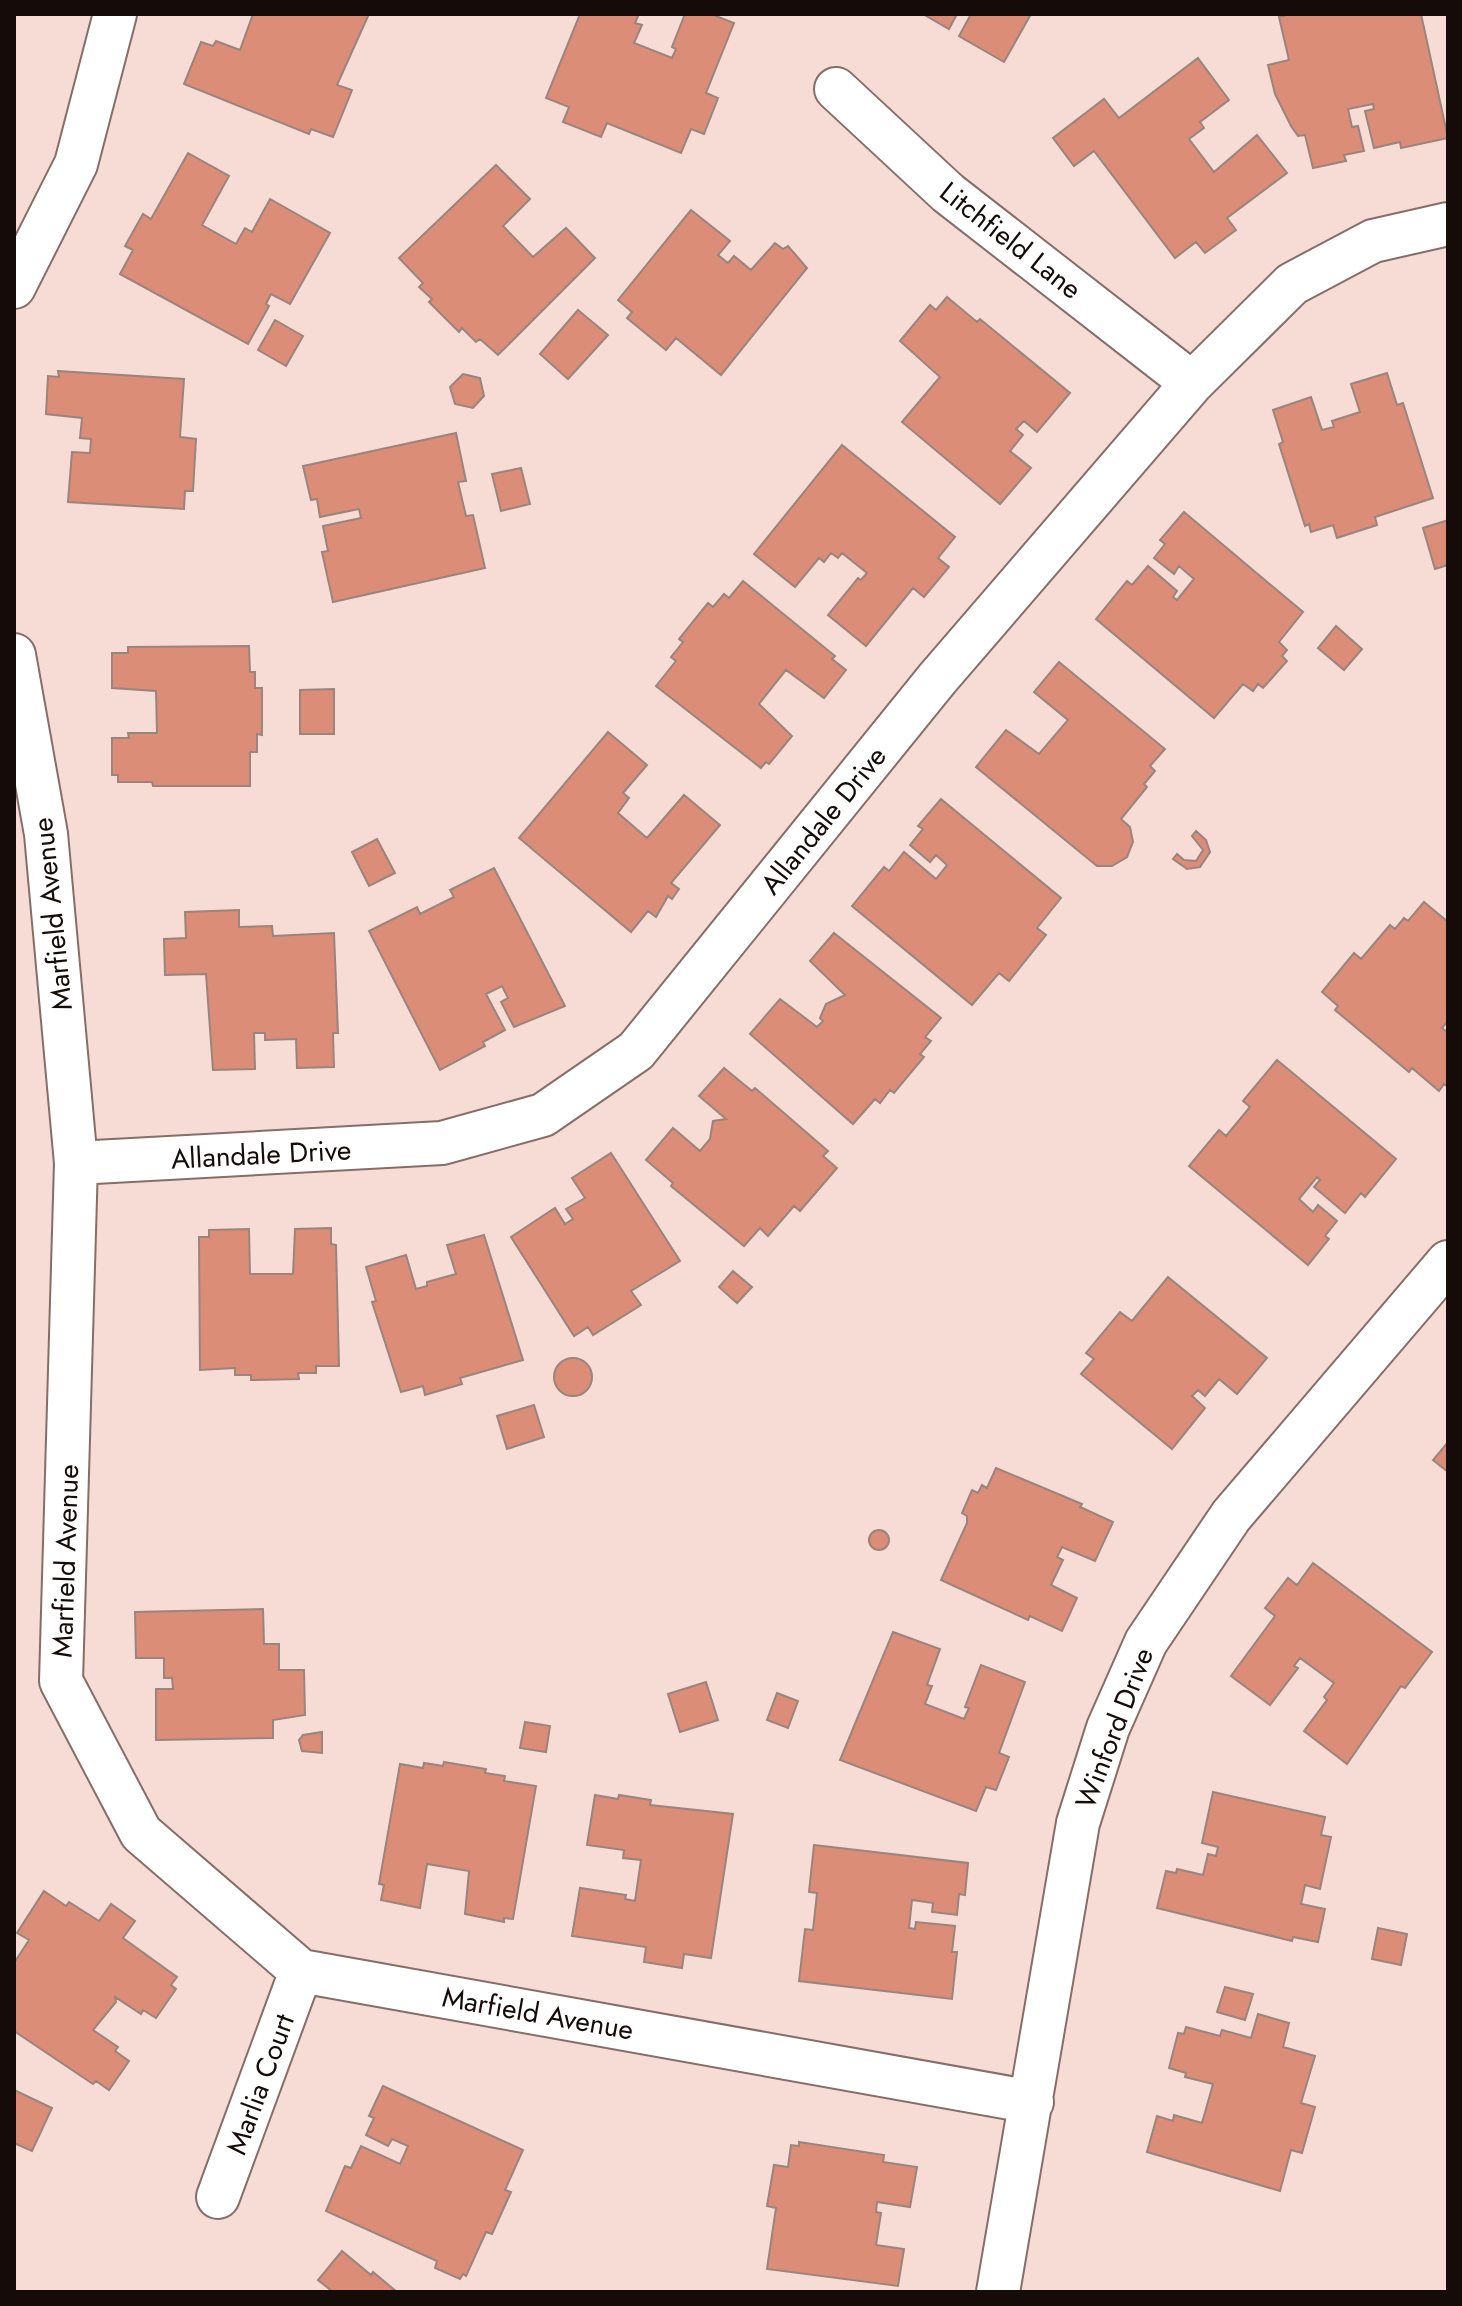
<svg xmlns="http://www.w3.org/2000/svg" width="1462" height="2306" font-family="Jost,sans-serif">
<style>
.building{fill:#db8d77;stroke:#9b847d;stroke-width:2}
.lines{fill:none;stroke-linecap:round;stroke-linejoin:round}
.minor-casing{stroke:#856e68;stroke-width:46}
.minor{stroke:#fff;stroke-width:42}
.labels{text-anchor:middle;stroke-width:7;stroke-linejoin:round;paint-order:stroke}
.street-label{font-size:28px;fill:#150c0a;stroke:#fff}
</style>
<rect width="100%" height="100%" fill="#f6dcd5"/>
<path class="building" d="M 253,14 L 369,14 L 337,85 L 352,90 L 333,137 L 311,129 L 309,134 L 184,84 L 201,42 L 213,46 L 216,41 L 240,50 Z
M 580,14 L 639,14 L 635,23 L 642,25 L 634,43 L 672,58 L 676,49 L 672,47 L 685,14 L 711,14 L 734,23 L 706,93 L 718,98 L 704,134 L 691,129 L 681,153 L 607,123 L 601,137 L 563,122 L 569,107 L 546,98 Z
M 923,14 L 957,14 L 949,29 Z
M 971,14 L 1031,14 L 1004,62 L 959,36 Z
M 1290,14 L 1421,14 L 1448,138 L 1401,148 L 1400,142 L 1374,148 L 1365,111 L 1374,109 L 1373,104 L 1348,109 L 1352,127 L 1358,126 L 1364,151 L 1344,155 L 1346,161 L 1313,168 L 1305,135 L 1298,136 L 1291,126 L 1275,94 L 1268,65 L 1289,60 L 1279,17 Z
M 1198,58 L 1229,100 L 1200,122 L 1204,128 L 1189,139 L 1214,172 L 1257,135 L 1287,173 L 1227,218 L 1236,230 L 1205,253 L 1196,242 L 1175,258 L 1094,151 L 1074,166 L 1053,138 L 1104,99 L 1119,118 Z
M 188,153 L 229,176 L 202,225 L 236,244 L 245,228 L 252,232 L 270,199 L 330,233 L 290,304 L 271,294 L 266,304 L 269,306 L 248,344 L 120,274 L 133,250 L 125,246 L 143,214 L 151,219 Z
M 496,165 L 530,199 L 503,226 L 533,257 L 566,228 L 595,258 L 498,355 L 480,339 L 476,342 L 462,328 L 459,332 L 429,302 L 432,299 L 419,287 L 423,283 L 399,258 Z
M 691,210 L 730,241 L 718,255 L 728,263 L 734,256 L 751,270 L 775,243 L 783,249 L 788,246 L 807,268 L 721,375 L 676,338 L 666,350 L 627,318 L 632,312 L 618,300 Z
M 947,297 L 977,322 L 980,319 L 1070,393 L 1037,432 L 1024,421 L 1016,429 L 1023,435 L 1010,451 L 1031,468 L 1000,504 L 902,422 L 940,377 L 900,341 L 930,305 L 936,310 Z
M 578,310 L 608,335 L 568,379 L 540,354 Z
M 275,320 L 303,336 L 286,366 L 258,350 Z
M 58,371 L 184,379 L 180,437 L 196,439 L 193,491 L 185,491 L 184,509 L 68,502 L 72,452 L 90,453 L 91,439 L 80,438 L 82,418 L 46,414 L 48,376 L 59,377 Z
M 1387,373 L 1397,405 L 1403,403 L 1433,498 L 1375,517 L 1377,525 L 1337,538 L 1333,525 L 1311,532 L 1309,524 L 1305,526 L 1279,444 L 1283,442 L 1273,410 L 1311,397 L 1322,430 L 1334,427 L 1332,421 L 1360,412 L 1351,384 Z
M 463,374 L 480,378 L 484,396 L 473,408 L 455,404 L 450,387 Z
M 456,433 L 466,481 L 458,482 L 466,516 L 473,515 L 485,568 L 333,602 L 322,552 L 328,551 L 323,526 L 361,518 L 359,509 L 320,517 L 317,499 L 311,500 L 303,466 Z
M 842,445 L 955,537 L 938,558 L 949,567 L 924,597 L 913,588 L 866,646 L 828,615 L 858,578 L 861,580 L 867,573 L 842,553 L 838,558 L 831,553 L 824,562 L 819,558 L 795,587 L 754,554 Z
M 521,468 L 530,504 L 501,511 L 492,474 Z
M 1184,512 L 1303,612 L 1279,642 L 1287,650 L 1282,656 L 1287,661 L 1263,688 L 1258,684 L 1253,691 L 1243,684 L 1214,718 L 1096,619 L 1127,581 L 1132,585 L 1148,566 L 1177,591 L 1173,597 L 1177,600 L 1194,579 L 1179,566 L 1174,574 L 1154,558 L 1165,544 L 1160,540 Z
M 1448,520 L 1448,565 L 1435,569 L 1423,528 Z
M 743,581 L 835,656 L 832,659 L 846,670 L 824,698 L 786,670 L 759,704 L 792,736 L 769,764 L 766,762 L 761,768 L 656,686 L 676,661 L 671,657 L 683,642 L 679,639 L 708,603 L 713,607 L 724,594 L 729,598 Z
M 1336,626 L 1362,649 L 1344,670 L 1318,648 Z
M 249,646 L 250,672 L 255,672 L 255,688 L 262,688 L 262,735 L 257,734 L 257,752 L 250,752 L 250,786 L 153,786 L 152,782 L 118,782 L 118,775 L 112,775 L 112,738 L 129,738 L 128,733 L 157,733 L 156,691 L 112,688 L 112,653 L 128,653 L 128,647 Z
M 1059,662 L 1165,749 L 1150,766 L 1155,771 L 1144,784 L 1147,787 L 1121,819 L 1130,827 L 1133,842 L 1127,857 L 1112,866 L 1097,866 L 976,767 L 1006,730 L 1039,754 L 1068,720 L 1034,692 Z
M 334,689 L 334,734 L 300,734 L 300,690 Z
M 608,732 L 647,765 L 623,793 L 629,798 L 618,813 L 647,838 L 684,795 L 720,825 L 671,883 L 679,889 L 672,899 L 668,896 L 656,917 L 648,911 L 631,932 L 519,838 Z
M 941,799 L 1061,898 L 1037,928 L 1046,935 L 1009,981 L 999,973 L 972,1005 L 852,906 L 884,867 L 889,871 L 904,852 L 936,879 L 947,865 L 936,855 L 930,862 L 910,845 L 923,829 L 918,826 Z
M 1196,831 L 1206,840 L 1210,852 L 1200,867 L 1187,869 L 1173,859 L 1177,854 L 1184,860 L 1196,861 L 1203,850 L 1192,836 Z
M 377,839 L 395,873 L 369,886 L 352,852 Z
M 494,868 L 565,1006 L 514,1027 L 501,1002 L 508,998 L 502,986 L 486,994 L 505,1030 L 483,1042 L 485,1046 L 440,1070 L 369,931 L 417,907 L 420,914 L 454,897 L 450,890 Z
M 1424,902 L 1448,922 L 1448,1021 L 1442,1028 L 1448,1033 L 1448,1087 L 1444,1084 L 1439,1091 L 1412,1068 L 1409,1072 L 1335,1010 L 1338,1006 L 1322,992 L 1354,953 L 1361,959 L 1390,925 L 1395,929 L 1404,918 L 1408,921 Z
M 239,910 L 239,927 L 272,926 L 273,936 L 334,933 L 338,1033 L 333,1033 L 334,1067 L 297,1068 L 296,1039 L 265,1040 L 265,1033 L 254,1033 L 255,1069 L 213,1070 L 206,974 L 165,975 L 164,939 L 186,938 L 185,912 Z
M 834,933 L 941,1018 L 925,1037 L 931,1041 L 920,1054 L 924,1057 L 894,1093 L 890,1090 L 880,1103 L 875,1099 L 853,1124 L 750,1034 L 780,999 L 817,1027 L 823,1021 L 820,1018 L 826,1004 L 845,995 L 810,961 Z
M 1277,1060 L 1396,1159 L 1365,1197 L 1361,1193 L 1345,1213 L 1314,1187 L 1320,1180 L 1317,1177 L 1299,1199 L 1313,1212 L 1318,1205 L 1337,1221 L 1325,1236 L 1329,1239 L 1308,1265 L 1189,1166 L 1219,1130 L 1226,1136 L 1250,1107 L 1243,1101 Z
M 724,1068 L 752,1091 L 755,1088 L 828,1151 L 823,1156 L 837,1168 L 800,1211 L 794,1206 L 768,1236 L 760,1228 L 744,1246 L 671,1186 L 673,1183 L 646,1160 L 673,1128 L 700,1151 L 710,1139 L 713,1121 L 726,1119 L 699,1096 Z
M 611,1153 L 680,1261 L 631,1291 L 641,1305 L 593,1335 L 588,1327 L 574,1336 L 511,1237 L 555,1208 L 565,1224 L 573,1219 L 566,1209 L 585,1198 L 572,1178 Z
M 331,1228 L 331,1244 L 336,1245 L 339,1366 L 316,1366 L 316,1373 L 298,1373 L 299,1379 L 251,1380 L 251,1375 L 235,1375 L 235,1368 L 200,1370 L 199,1237 L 209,1237 L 209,1230 L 249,1229 L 250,1274 L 293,1274 L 295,1229 Z
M 484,1235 L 523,1360 L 460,1378 L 462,1384 L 425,1395 L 423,1386 L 401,1392 L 372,1302 L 376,1301 L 366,1267 L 406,1255 L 416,1289 L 427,1286 L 427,1282 L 456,1274 L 447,1245 Z
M 733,1271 L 752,1287 L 737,1303 L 719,1287 Z
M 1168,1277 L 1267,1358 L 1237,1394 L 1219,1379 L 1205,1396 L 1198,1390 L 1192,1396 L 1205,1408 L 1172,1449 L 1081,1374 L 1094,1359 L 1086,1353 L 1120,1312 L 1132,1321 Z
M554 1377a19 19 0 1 1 38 0a19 19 0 1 1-38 0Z
M 534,1405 L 544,1437 L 507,1449 L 497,1416 Z
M 1448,1442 L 1448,1472 L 1433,1460 Z
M 996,1468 L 1082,1504 L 1080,1507 L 1113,1522 L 1095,1561 L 1062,1547 L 1057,1557 L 1063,1560 L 1051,1585 L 1077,1598 L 1062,1631 L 1030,1616 L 1028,1620 L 941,1580 L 967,1523 L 967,1516 L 962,1513 L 972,1490 L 978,1493 L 982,1485 L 987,1488 Z
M869 1540a10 10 0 1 1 20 0a10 10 0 1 1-20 0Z
M 1313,1563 L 1432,1652 L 1405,1688 L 1401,1686 L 1347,1764 L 1304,1731 L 1327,1700 L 1324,1697 L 1334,1683 L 1300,1658 L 1294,1666 L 1298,1668 L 1270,1705 L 1231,1676 L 1275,1616 L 1265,1608 L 1288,1578 L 1297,1585 Z
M 263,1609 L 264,1644 L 279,1644 L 279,1670 L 304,1670 L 305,1715 L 273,1720 L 273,1738 L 156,1740 L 156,1689 L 173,1689 L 172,1678 L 164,1678 L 164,1658 L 136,1658 L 135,1612 Z
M 893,1632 L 940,1649 L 927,1685 L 932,1686 L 925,1704 L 964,1719 L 969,1708 L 965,1707 L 981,1665 L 1025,1682 L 999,1753 L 1009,1757 L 996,1790 L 986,1787 L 976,1811 L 840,1760 Z
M 706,1682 L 718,1720 L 680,1732 L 668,1694 Z
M 777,1693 L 798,1701 L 788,1728 L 767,1720 Z
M 525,1722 L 550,1726 L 546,1752 L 520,1748 Z
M 322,1732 L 322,1753 L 302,1751 L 299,1740 L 303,1735 Z
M 444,1762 L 486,1769 L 485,1773 L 505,1776 L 504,1781 L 536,1786 L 513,1919 L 504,1918 L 504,1922 L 465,1914 L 469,1871 L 427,1864 L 420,1908 L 381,1900 L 384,1885 L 379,1884 L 400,1764 L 423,1768 L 424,1763 L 443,1766 Z
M 1213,1792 L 1325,1817 L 1321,1835 L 1331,1837 L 1320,1889 L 1305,1885 L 1301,1904 L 1325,1909 L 1318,1942 L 1293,1937 L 1292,1941 L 1157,1908 L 1166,1871 L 1176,1873 L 1177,1869 L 1203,1875 L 1208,1854 L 1216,1856 L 1218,1847 L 1202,1843 Z
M 595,1795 L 618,1799 L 619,1795 L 651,1800 L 650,1805 L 733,1814 L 711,1958 L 684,1954 L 682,1968 L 644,1962 L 646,1947 L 572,1936 L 580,1888 L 626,1895 L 625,1899 L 635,1901 L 641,1860 L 623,1858 L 624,1850 L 587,1845 Z
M 814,1845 L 968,1863 L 965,1895 L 959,1894 L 957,1915 L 932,1912 L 933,1903 L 912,1900 L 909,1928 L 915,1929 L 916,1922 L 955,1926 L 952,1952 L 957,1952 L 952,1999 L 799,1981 L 805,1929 L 813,1930 L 817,1893 L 809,1892 Z
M 44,1891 L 66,1906 L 69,1902 L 99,1921 L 111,1904 L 135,1921 L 123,1938 L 177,1977 L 171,1985 L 176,1989 L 156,2018 L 143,2010 L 141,2014 L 115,1997 L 116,2002 L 93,2030 L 118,2047 L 115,2051 L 129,2061 L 109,2090 L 96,2081 L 93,2084 L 14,2031 L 14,1963 L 29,1940 L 17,1933 Z
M 1378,1928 L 1407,1934 L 1401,1965 L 1372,1959 Z
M 1225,1987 L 1253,1994 L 1245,2020 L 1217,2012 Z
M 1258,2014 L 1289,2023 L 1283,2047 L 1315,2056 L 1301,2103 L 1315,2107 L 1302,2153 L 1291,2150 L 1280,2191 L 1147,2152 L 1157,2116 L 1173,2121 L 1174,2115 L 1202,2123 L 1213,2084 L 1185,2077 L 1186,2073 L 1169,2068 L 1178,2033 L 1184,2034 L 1186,2027 L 1220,2036 L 1222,2030 L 1251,2038 Z
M 383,2086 L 523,2150 L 505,2190 L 511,2192 L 492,2234 L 486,2232 L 466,2276 L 463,2274 L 460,2279 L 435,2268 L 437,2261 L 326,2211 L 345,2166 L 351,2168 L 361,2146 L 400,2164 L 408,2146 L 392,2139 L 388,2146 L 366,2135 L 374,2118 L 369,2116 Z
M 14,2090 L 52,2108 L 32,2151 L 14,2143 Z
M 799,2142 L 884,2155 L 883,2162 L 917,2167 L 910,2207 L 877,2202 L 876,2212 L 881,2213 L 876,2245 L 904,2249 L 898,2286 L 767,2269 L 776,2208 L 767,2206 L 774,2165 L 788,2167 L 791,2145 L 799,2146 Z
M 342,2251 L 371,2275 L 373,2272 L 397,2292 L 333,2292 L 318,2280 Z"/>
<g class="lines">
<g class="minor-casing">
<path id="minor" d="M 836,89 L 948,193 L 1192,383
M 14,287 L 76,164 L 115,14
M 14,655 L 46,834 L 76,1163 L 61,1681 L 141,1833 L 301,1971 L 1032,2102
M 76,1163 L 442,1143 L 543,1115 L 636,1051 L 937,679 L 1192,383 L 1292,284 L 1373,241 L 1448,224
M 218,2197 L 301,1971
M 998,2292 L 1078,1823 L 1108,1728 L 1146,1642 L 1231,1516 L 1448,1262"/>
</g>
<use href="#minor" class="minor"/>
</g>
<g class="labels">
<g class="street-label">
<text transform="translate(1011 240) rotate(38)" y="10">Litchfield Lane</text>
<text transform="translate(823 820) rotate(-51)" y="10">Allandale Drive</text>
<text transform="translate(52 914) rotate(-96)" y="10">Marfield Avenue</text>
<text transform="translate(261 1154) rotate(-3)" y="10">Allandale Drive</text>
<text transform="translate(65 1561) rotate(-88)" y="10">Marfield Avenue</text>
<text transform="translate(1114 1728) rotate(-69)" y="10">Winford Drive</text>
<text transform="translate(538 2013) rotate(10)" y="10">Marfield Avenue</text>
<text transform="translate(260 2084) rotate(-70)" y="10">Marlia Court</text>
</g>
</g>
<rect width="1462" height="2306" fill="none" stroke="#150c0a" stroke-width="32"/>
</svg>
